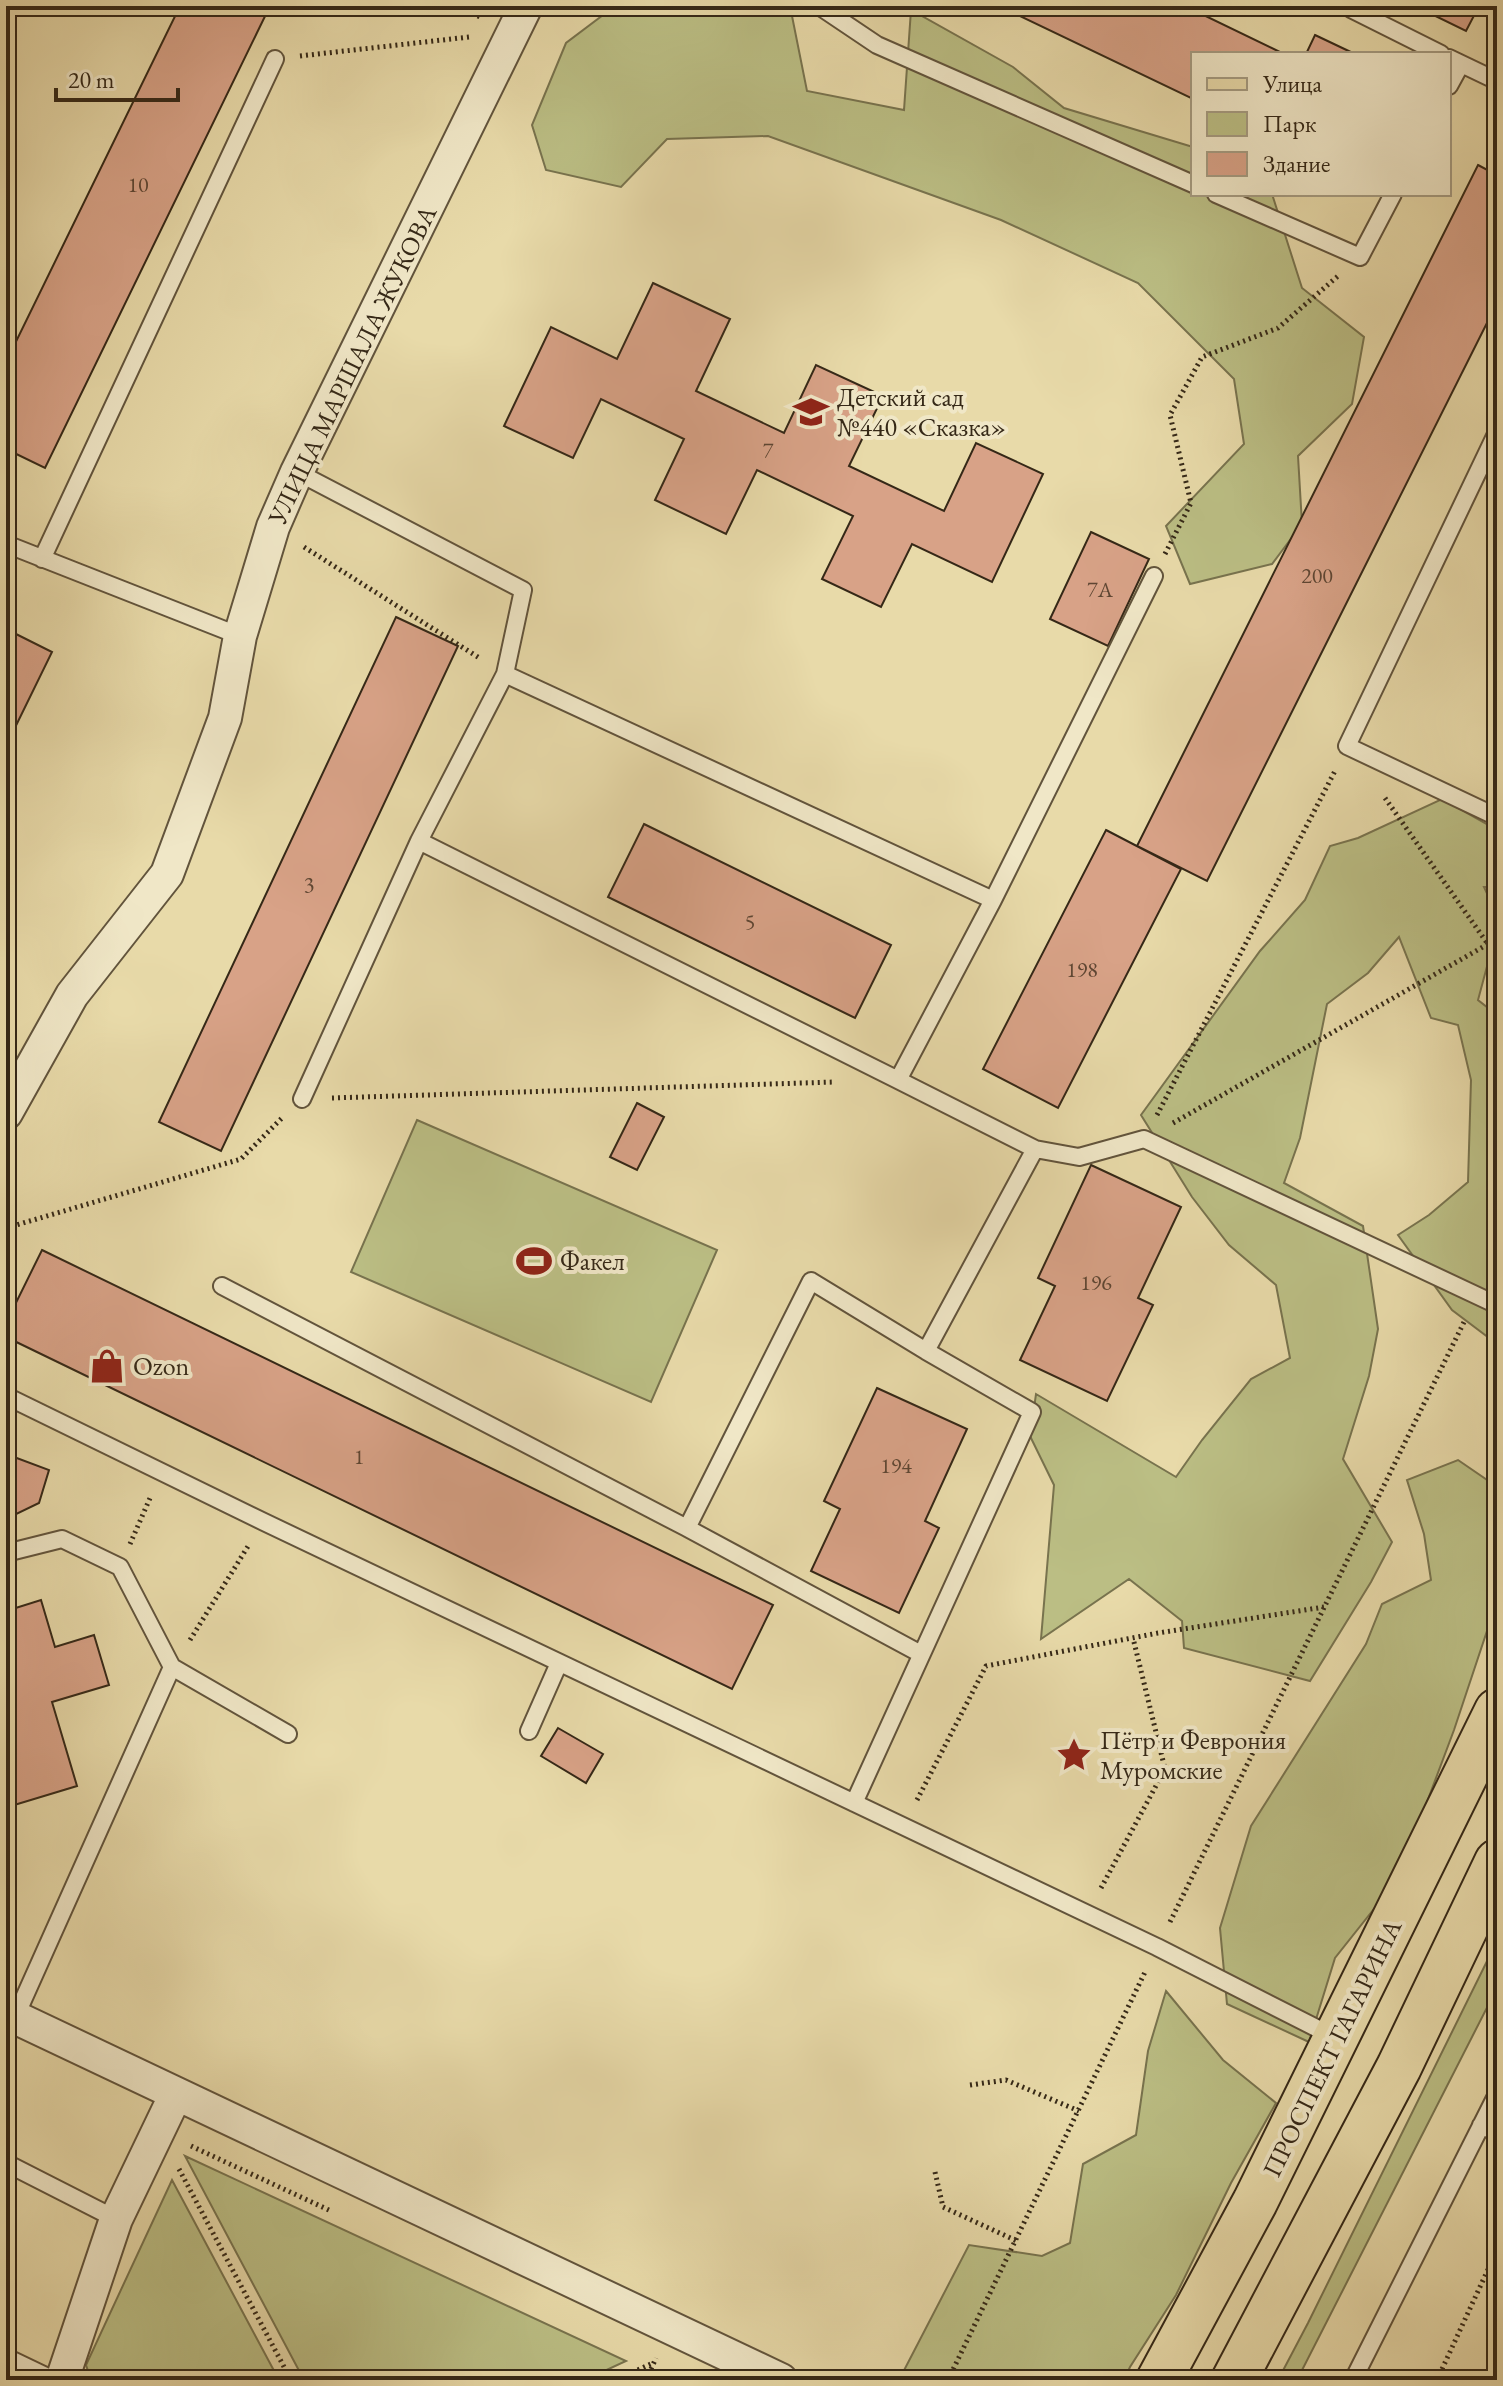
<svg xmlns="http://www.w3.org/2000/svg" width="1503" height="2386" font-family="'EB Garamond',serif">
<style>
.green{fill:#bbbe84;stroke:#78734e;stroke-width:2}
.building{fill:#d8a287;stroke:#352817;stroke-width:2}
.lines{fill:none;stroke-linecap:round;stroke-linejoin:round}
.service-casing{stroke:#62543c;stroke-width:20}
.minor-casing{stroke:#62543c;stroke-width:36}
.primary-casing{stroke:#352817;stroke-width:48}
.path{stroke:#352817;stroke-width:5;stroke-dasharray:2 4;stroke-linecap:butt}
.service{stroke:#f0e7c7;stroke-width:16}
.minor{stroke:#f0e7c7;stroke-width:32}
.primary{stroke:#e8daa9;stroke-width:44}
.labels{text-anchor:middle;stroke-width:8;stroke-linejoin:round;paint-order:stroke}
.number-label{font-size:22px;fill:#5e4633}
.street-label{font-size:26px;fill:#352817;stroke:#f0e7c7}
.poi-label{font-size:26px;fill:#352817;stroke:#f0e7c7;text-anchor:start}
</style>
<rect width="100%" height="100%" fill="#e8daa9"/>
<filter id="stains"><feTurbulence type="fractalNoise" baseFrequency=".0025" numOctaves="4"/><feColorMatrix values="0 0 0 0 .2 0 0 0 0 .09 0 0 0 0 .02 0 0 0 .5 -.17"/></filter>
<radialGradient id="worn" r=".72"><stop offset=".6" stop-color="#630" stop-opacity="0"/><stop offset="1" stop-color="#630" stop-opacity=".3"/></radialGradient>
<path class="green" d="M 615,6 L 790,6 L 807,91 L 904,110 L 911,10 L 1013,67 L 1064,108 L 1193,147 L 1193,194 L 1272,194 L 1302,288 L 1364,337 L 1352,404 L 1298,456 L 1302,524 L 1272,564 L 1190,584 L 1166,526 L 1244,444 L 1234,379 L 1138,283 L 1001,220 L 768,136 L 667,139 L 621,187 L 546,170 L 532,125 L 566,43 Z
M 1442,799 L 1497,830 L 1497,887 L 1484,887 L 1497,915 L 1497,929 L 1478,1000 L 1497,1015 L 1497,1344 L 1452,1310 L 1398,1235 L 1429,1215 L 1468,1182 L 1471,1080 L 1458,1025 L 1431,1018 L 1399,937 L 1368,973 L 1327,1004 L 1300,1138 L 1284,1183 L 1363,1226 L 1378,1329 L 1369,1376 L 1343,1459 L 1392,1542 L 1371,1582 L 1310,1681 L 1184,1648 L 1182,1621 L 1129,1579 L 1041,1639 L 1054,1485 L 1030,1436 L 1036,1394 L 1176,1477 L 1202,1440 L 1251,1379 L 1290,1358 L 1276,1285 L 1229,1245 L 1192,1197 L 1141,1115 L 1260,951 L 1305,900 L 1330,846 L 1358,838 Z
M 417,1120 L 717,1250 L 651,1402 L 351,1272 Z
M 1458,1460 L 1490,1482 L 1497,1493 L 1497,1617 L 1487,1631 L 1454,1730 L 1424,1810 L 1381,1900 L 1335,1958 L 1309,2042 L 1227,2004 L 1220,1928 L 1251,1826 L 1366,1644 L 1382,1604 L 1431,1580 L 1424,1534 L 1407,1480 Z
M 1497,1941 L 1497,1988 L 1297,2380 L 1278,2380 L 1308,2323 Z
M 1166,1991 L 1223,2060 L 1276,2103 L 1231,2183 L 1176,2295 L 1130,2367 L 1124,2380 L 899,2380 L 969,2245 L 1042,2256 L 1070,2243 L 1083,2164 L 1136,2135 L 1148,2051 Z
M 185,2156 L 626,2361 L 585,2380 L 304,2380 Z
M 172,2180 L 279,2380 L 91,2380 L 86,2365 Z"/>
<path class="building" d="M 180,6 L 270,6 L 45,468 L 6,449 L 6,362 Z
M 999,6 L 1185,6 L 1284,54 L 1193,54 L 1193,99 Z
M 1415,6 L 1479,6 L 1466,31 Z
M 1315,35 L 1355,54 L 1306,54 Z
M 1478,165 L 1497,175 L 1497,303 L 1207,881 L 1137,846 Z
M 653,283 L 730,319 L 696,391 L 784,433 L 816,365 L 883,396 L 849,466 L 944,511 L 976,443 L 1043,474 L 992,582 L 912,544 L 881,607 L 822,579 L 853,516 L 757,470 L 726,534 L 655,500 L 684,439 L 601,399 L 573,458 L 504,426 L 551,327 L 617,359 Z
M 1091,532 L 1149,559 L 1108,646 L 1050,619 Z
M 396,617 L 458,646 L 221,1151 L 159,1122 Z
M 6,629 L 52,652 L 6,746 Z
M 644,824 L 891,945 L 855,1018 L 608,897 Z
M 1106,830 L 1181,869 L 1058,1108 L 983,1069 Z
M 637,1103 L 664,1117 L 637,1170 L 610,1157 Z
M 1091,1165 L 1181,1207 L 1138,1298 L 1153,1305 L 1107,1401 L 1020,1360 L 1055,1286 L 1038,1278 Z
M 42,1250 L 773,1605 L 732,1689 L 6,1337 L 6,1323 Z
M 877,1388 L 967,1429 L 925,1521 L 939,1528 L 899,1613 L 811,1571 L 840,1509 L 824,1501 Z
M 6,1454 L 49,1470 L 39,1503 L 6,1519 Z
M 41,1600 L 55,1647 L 94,1635 L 109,1685 L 52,1702 L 77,1786 L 11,1806 L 6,1789 L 6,1611 Z
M 558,1728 L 603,1754 L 586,1783 L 541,1756 Z"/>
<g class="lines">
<g class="service-casing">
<path id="service" d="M 819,6 L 877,45 L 1193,184
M 1351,9 L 1441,54
M 1449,58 L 1497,81
M 1449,86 L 1461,64
M 1216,194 L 1360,257 L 1393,194
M 1497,432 L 1347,746 L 1497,817
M 297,472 L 523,590 L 505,674 L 993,900
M 6,544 L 240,636
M 42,559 L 275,59
M 1154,576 L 993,900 L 898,1080 L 1035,1149 L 1079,1157 L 1144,1139 L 1497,1305
M 419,841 L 898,1080
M 302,1099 L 419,841 L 505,674
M 222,1286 L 687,1528
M 6,1396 L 264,1522 L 1157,1947 L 1334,2037
M 6,1553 L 62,1539 L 120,1567 L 172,1667 L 15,2018
M 921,1654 L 687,1528 L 811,1281 L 926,1351 L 1035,1149
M 172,1667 L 288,1734
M 529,1731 L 559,1663
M 854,1803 L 1032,1412 L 926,1351
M 1481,2125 L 1497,2133
M 6,2163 L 116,2219
M 6,2357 L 54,2380
M 1353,2380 L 1497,2094"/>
</g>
<g class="minor-casing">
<path id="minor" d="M 6,1113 L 72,995 L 167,874 L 225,718 L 240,636 L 273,527 L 297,472 L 526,6
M 6,2013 L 781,2380
M 62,2380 L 116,2219 L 176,2094"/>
</g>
<g class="primary-casing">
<path id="primary" d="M 1159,2380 L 1255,2202 L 1497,1711
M 1234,2380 L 1399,2067 L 1497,1862"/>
</g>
<path class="path" d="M 456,6 L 480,17
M 300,56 L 469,37
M 304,547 L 481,659
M 1165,554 L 1191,503 L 1170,415 L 1202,357 L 1278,328 L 1338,276
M 1385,798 L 1497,957
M 332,1098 L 834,1082
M 1157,1115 L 1336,769
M 1173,1123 L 1497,939
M 6,1228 L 241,1159 L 282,1118
M 1491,1273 L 1497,1262
M 130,1544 L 150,1498
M 190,1640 L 250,1543
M 917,1800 L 986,1666 L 1158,1633 L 1324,1607
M 1101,1888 L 1165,1769 L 1133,1638
M 1170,1922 L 1465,1320
M 970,2085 L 1006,2080 L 1079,2111
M 191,2146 L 331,2211
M 179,2169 L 291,2380
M 935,2172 L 943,2207 L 1017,2241
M 616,2380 L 653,2363
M 646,2380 L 656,2358
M 948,2380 L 1146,1970
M 1437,2380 L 1497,2250"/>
<use href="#service" class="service"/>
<use href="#minor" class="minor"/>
<use href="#primary" class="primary"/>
</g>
<defs>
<g id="school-bare" transform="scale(2.76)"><path d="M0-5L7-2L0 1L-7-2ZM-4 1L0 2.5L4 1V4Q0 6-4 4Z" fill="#8f2418" stroke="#f0e7c7" stroke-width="2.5" paint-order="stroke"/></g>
<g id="stadium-bare" transform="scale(2.76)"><path d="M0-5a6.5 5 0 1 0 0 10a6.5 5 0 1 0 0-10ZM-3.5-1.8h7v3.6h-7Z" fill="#8f2418" stroke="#f0e7c7" stroke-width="2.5" paint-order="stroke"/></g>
<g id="shop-bare" transform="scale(2.76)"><path d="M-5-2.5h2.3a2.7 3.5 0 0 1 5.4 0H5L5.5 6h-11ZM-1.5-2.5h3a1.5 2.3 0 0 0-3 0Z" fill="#8f2418" stroke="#f0e7c7" stroke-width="2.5" paint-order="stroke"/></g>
<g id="sight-bare" transform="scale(2.76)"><path d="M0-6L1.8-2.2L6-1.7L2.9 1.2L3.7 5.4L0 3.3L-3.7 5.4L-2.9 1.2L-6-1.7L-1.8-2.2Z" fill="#8f2418" stroke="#f0e7c7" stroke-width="2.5" paint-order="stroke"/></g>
</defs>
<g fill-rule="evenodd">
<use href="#school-bare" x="811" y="412"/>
<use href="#stadium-bare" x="534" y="1261"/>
<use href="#shop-bare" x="107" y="1366"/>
<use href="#sight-bare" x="1074" y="1755"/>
</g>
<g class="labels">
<g class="number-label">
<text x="138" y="192">10</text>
<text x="768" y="458">7</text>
<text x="1317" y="583">200</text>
<text x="1100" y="597">7А</text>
<text x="309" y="892">3</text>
<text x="750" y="929">5</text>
<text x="1082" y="977">198</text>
<text x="1096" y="1290">196</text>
<text x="359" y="1464">1</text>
<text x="896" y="1473">194</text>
</g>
<g class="street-label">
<text transform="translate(352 365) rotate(-64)" y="9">УЛИЦА МАРШАЛА ЖУКОВА</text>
<text transform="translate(1332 2048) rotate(-64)" y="9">ПРОСПЕКТ ГАГАРИНА</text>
</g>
<g class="poi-label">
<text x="837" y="406">Детский сад<tspan x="837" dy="30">№440 «Сказка»</tspan></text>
<text x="560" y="1270">Факел</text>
<text x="133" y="1375">Ozon</text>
<text x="1100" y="1749">Пётр и Феврония<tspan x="1100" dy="30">Муромские</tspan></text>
</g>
</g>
<rect width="1503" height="2386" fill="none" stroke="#e8daa9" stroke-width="32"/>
<rect x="8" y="8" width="1487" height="2370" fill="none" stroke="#352817" stroke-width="4"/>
<rect x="16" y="16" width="1471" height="2354" fill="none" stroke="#352817" stroke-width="2"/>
<rect x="1191" y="52" width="260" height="144" fill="#f0e7c7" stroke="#a59b81" stroke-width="2"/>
<rect x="1207" y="78" width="40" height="12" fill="#e8daa9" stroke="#a59b81" stroke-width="2"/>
<text x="1263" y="92" font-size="24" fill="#352817">Улица</text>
<rect x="1207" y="112" width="40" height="24" fill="#bbbe84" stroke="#a59b81" stroke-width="2"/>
<text x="1263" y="132" font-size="24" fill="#352817">Парк</text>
<rect x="1207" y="152" width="40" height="24" fill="#d8a287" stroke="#a59b81" stroke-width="2"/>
<text x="1263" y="172" font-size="24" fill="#352817">Здание</text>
<path d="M56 88v12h122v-12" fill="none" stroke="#352817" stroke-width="4"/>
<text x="68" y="88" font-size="24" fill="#352817" stroke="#f0e7c7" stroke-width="6" paint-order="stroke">20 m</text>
<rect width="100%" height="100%" filter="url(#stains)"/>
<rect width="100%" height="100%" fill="url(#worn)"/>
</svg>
